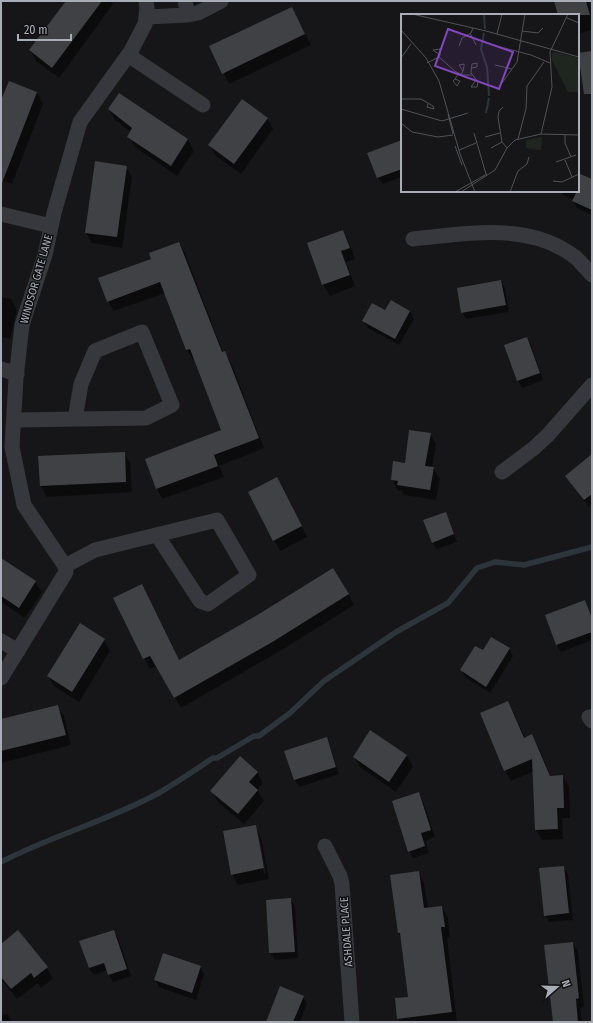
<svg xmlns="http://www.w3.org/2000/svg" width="593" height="1023" font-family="'Fira Sans Condensed',sans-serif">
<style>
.shadow{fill:#0007;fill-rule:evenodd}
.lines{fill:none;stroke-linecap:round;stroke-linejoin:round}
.stream{stroke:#2c353c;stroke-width:5.5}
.building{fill:#404145}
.street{stroke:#37383d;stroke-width:15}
.labels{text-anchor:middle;stroke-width:3;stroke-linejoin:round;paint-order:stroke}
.street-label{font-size:11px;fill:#a8adb8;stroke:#111113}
.inset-river{fill:none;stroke:#2c353c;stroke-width:2}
.inset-road{fill:none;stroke:#505258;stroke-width:1}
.view{fill:#8446be;fill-opacity:0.15;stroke:#8446be;stroke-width:2}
.inset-edge{fill:none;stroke:#a8adb8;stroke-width:2}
</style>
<rect width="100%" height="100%" fill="#161618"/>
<path class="shadow" d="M 67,1 L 111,1 L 113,4 L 59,78 L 36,61 L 30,50 Z
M 555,1 L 588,1 L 592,16 L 592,30 L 578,34 L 578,15 L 559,15 Z
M 292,8 L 311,45 L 229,84 L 210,47 Z
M 37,93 L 43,104 L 12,184 L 1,180 L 1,103 Z
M 119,94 L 188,140 L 194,151 L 177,176 L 135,147 L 128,137 L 131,132 L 115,120 L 109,109 Z
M 267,118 L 273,129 L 241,174 L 216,156 L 210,145 Z
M 402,141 L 402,177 L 382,184 L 378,177 Z
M 126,167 L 132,177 L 122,248 L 92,243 L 86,233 Z
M 578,174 L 592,180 L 592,215 L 577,208 L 573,201 L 574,200 L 563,195 L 561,191 L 578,191 Z
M 343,231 L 349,242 L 355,259 L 346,262 L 355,286 L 330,296 L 323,285 L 308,244 Z
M 179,243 L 185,253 L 223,353 L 225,352 L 231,363 L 264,448 L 219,466 L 224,477 L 162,499 L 157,489 L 146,459 L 223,431 L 195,360 L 193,360 L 187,350 L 165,293 L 114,311 L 108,301 L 152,260 Z
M 501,281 L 505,288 L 509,312 L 466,319 L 462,312 Z
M 1,297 L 11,299 L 17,310 L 10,339 L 1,337 Z
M 391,301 L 410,311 L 414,319 L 399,345 L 368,328 L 363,321 L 386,312 Z
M 527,338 L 531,345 L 543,380 L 522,388 L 518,381 Z
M 430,434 L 436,444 L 432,468 L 433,468 L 440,479 L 436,500 L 404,495 L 402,491 L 398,491 L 392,480 Z
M 124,453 L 130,463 L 132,492 L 47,497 L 41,486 L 39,457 Z
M 592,455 L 592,504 L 589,507 L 566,476 Z
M 282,488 L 307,537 L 280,551 L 274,540 Z
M 445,513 L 449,520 L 457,542 L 437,549 L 432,542 Z
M 1,559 L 35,582 L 42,592 L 25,618 L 1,602 Z
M 348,594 L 354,605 L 280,651 L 181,708 L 157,666 L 150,669 L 114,599 L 179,661 Z
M 585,601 L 592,616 L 592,640 L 561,652 L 557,645 Z
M 104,640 L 110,651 L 79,702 L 54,686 L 48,676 Z
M 509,649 L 513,656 L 490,693 L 465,677 L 461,670 L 483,652 Z
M 508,702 L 514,713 L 525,738 L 532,735 L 538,746 L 551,777 L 563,776 L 569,787 L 570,818 L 562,818 L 563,839 L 542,840 L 536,830 L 534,771 L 511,781 L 505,770 Z
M 57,706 L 64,716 L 71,745 L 1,763 L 1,720 Z
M 371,732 L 407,756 L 413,767 L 396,792 L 360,767 L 354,757 Z
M 326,738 L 330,746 L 339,774 L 299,787 L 295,780 L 286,751 Z
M 257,772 L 263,783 L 257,790 L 264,801 L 244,824 L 218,802 L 212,791 Z
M 419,794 L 423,801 L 435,837 L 425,841 L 429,853 L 413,858 L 409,851 Z
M 255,826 L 261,837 L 269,879 L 238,885 L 232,874 ZM 257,836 L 259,836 L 266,873 L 264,874 Z
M 563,867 L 568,874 L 573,920 L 549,922 L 545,915 Z
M 418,872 L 424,883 L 428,909 L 442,907 L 448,918 L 450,937 L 447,938 L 457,1022 L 400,1022 L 398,1018 L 409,997 L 401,937 L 399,933 Z
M 291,899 L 295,906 L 298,958 L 275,960 L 270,953 L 267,901 Z
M 114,931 L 118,938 L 131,976 L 113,982 L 107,970 L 94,975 L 89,968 Z
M 573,943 L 578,952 L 584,1007 L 580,1008 L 582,1022 L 553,1022 Z
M 1,945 L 47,968 L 53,978 L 41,988 L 38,983 L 17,999 L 1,979 Z
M 200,967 L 204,974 L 196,1000 L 159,987 L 155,980 Z
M 303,996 L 307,1004 L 300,1022 L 267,1022 Z
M 8,1014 L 12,1022 L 1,1022 L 1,1015 Z"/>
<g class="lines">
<path class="stream" d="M 1,862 C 51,836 107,821 157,794 C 176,783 195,770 213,758 L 217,758 L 254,736 L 259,736 L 290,713 L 324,681 L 396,632 L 448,603 L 477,568 L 495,562 L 524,565 L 592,547"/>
</g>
<path class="building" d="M 66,1 L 102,1 L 52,68 L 29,50 Z
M 554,1 L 586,1 L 590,15 L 558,15 Z
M 292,7 L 305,34 L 222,74 L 209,46 Z
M 592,51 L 592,94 L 584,94 L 578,53 Z
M 9,81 L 37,92 L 2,183 L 1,183 L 1,100 Z
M 119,93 L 188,139 L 171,166 L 127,137 L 132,128 L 108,109 Z
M 242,99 L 268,118 L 234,164 L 208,145 Z
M 402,140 L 402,169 L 377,178 L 367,153 Z
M 95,161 L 127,166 L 117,237 L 85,233 Z
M 578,173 L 592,179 L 592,210 L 572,201 L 577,191 L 578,191 Z
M 343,230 L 350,248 L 341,251 L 350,275 L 322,285 L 307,243 Z
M 179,242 L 222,352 L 225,351 L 259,438 L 214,455 L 218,466 L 156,489 L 145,459 L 221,430 L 190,349 L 186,350 L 160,282 L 107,302 L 98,278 L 151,259 L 149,253 Z
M 501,280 L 506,305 L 461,313 L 457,288 Z
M 391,300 L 410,311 L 395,339 L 362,321 L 372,303 L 385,310 Z
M 527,337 L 540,373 L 517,381 L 504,345 Z
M 409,430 L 431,433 L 425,466 L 434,467 L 430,490 L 397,485 L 398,481 L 391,480 L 393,461 L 405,463 Z
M 125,452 L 126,482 L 40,486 L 38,456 Z
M 592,454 L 592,494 L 584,500 L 565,476 Z
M 277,477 L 302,526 L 273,541 L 248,492 Z
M 446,512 L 454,534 L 432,543 L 423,520 Z
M 1,558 L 36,581 L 19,608 L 1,596 Z
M 333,568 L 349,594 L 274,641 L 174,698 L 150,656 L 143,659 L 113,598 L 142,584 L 179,660 L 259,614 Z
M 585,600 L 592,618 L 592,632 L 556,645 L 545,615 Z
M 80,623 L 105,639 L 72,692 L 47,676 Z
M 491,637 L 510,648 L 486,687 L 460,670 L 475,646 L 483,650 Z
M 508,701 L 524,738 L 532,734 L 550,776 L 563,775 L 564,808 L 557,808 L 558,829 L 535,830 L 532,759 L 504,771 L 480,713 Z
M 58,705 L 66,735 L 1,751 L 1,719 Z
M 370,730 L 407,755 L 389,782 L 353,757 Z
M 327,737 L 336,767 L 294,780 L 284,751 Z
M 240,756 L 258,772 L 249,782 L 258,790 L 238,814 L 210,791 Z
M 419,792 L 431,830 L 421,833 L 425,846 L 408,852 L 392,801 Z
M 256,825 L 264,868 L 231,875 L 223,831 Z
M 564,866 L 569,913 L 544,916 L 539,868 Z
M 419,871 L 424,908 L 442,906 L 445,927 L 441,927 L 452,1012 L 397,1019 L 395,998 L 408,997 L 400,933 L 398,933 L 390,875 Z
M 291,898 L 295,952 L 269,953 L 266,900 Z
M 18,930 L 48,967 L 34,978 L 31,973 L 11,989 L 1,977 L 1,944 Z
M 114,930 L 127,969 L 108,975 L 104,963 L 89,968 L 79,941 Z
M 573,942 L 579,998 L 576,999 L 578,1022 L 553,1022 L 544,945 Z
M 163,953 L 201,966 L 192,993 L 154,980 Z
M 280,986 L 304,996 L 293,1022 L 266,1022 Z"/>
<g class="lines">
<path class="street" d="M 185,1 L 188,15
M 146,17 L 188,15 L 198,13 L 221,1
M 128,55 L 203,105
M 1,214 L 51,226
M 413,239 C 466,234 529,221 575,257 C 581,262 586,269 592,275
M 1,369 L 17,374
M 14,420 L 146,418 L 172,405 L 142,332 L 95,351 L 81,384 L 75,419
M 502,472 L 534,448 L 548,435 L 592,385
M 65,566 L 95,550 L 217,520 L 249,575 L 208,604 L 200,601 L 157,535
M 1,641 L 18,651
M 1,678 L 66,572 L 65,566 L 24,505 L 12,447 L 16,378 L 22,325 L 45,255 L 54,213 L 80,122 L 131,51 L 145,24 L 147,8 L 146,1
M 589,717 L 592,721
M 325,846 L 340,876 L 342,884 L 352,1022"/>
</g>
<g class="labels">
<g class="street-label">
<text transform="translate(36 279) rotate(-74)" y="4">WINDSOR GATE LANE</text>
<text transform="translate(346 932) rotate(-94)" y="4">ASHDALE PLACE</text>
</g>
</g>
<g transform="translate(401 14)">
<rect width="178" height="178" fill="#161618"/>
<path d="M 154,38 L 178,44 L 178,78 L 167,78 L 151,46 L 151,39 ZM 141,123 L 140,136 L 125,134 L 125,126 Z" fill="#1e261f"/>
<path class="inset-river" d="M 83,0 L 84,15M 83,19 L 80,35 L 86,53 L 88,82M 85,99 L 88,84"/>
<path class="inset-road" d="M 11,0 L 85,17 L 178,43M 166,4 L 178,9M 0,16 L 25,44 L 38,67 L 59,140 L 74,178M 121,17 L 137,19 L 142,14M 69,19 L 75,31M 96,20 L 101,0M 92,31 L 130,41 L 149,49M 58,32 L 61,24 L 70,19 L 72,14M 38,43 L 39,41 L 39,35 L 32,36 L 39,41M 0,44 L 10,30M 26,49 L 38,43 L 55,58 L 62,61 L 71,61M 94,51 L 111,55M 71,54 L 76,53 L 76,49 L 71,50 L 70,59 L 77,68 L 76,73 L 70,73 L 75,66M 60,61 L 62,57 L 63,52 L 63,50 L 58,51 L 62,57M 54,65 L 59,67 L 56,72 L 52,67 L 54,65 L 58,59M 101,69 L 116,48 L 124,0M 0,85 L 20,85 L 32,92 L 33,95 L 26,93 L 27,90M 102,93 L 98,97 L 97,103 L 101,128 L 106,134M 0,95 L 41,107 L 67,99M 47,100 L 52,120M 0,109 L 11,118 L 37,123 L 52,121M 73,119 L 85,160M 140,120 L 151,73 L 149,38 L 167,0M 164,121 L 164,129 L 170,143M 84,123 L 99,119M 117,125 L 125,95 L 126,72 L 143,48M 54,132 L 61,151M 90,134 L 101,128M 58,136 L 75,129M 164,146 L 171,163M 155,148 L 175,141M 152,167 L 161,168 L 178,160M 54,178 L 86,160M 60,178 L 94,156 L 106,134 L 114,126 L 140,120 L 178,121M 109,178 L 117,157 L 126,150 L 128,143"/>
<path class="view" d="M 47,15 L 112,38 L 98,75 L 34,52 Z"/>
<rect width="178" height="178" class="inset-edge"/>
</g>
<rect width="593" height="1023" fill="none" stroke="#a8adb8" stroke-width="4"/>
<g transform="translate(557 987) rotate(70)" stroke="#111113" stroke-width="3" paint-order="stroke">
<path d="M0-3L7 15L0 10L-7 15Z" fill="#a8adb8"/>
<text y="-6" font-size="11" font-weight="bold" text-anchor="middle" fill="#a8adb8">N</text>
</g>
<path d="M18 34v6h53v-6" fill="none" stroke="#a8adb8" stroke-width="2"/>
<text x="24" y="34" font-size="12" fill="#a8adb8" stroke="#111113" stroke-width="3" paint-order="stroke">20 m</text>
</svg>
